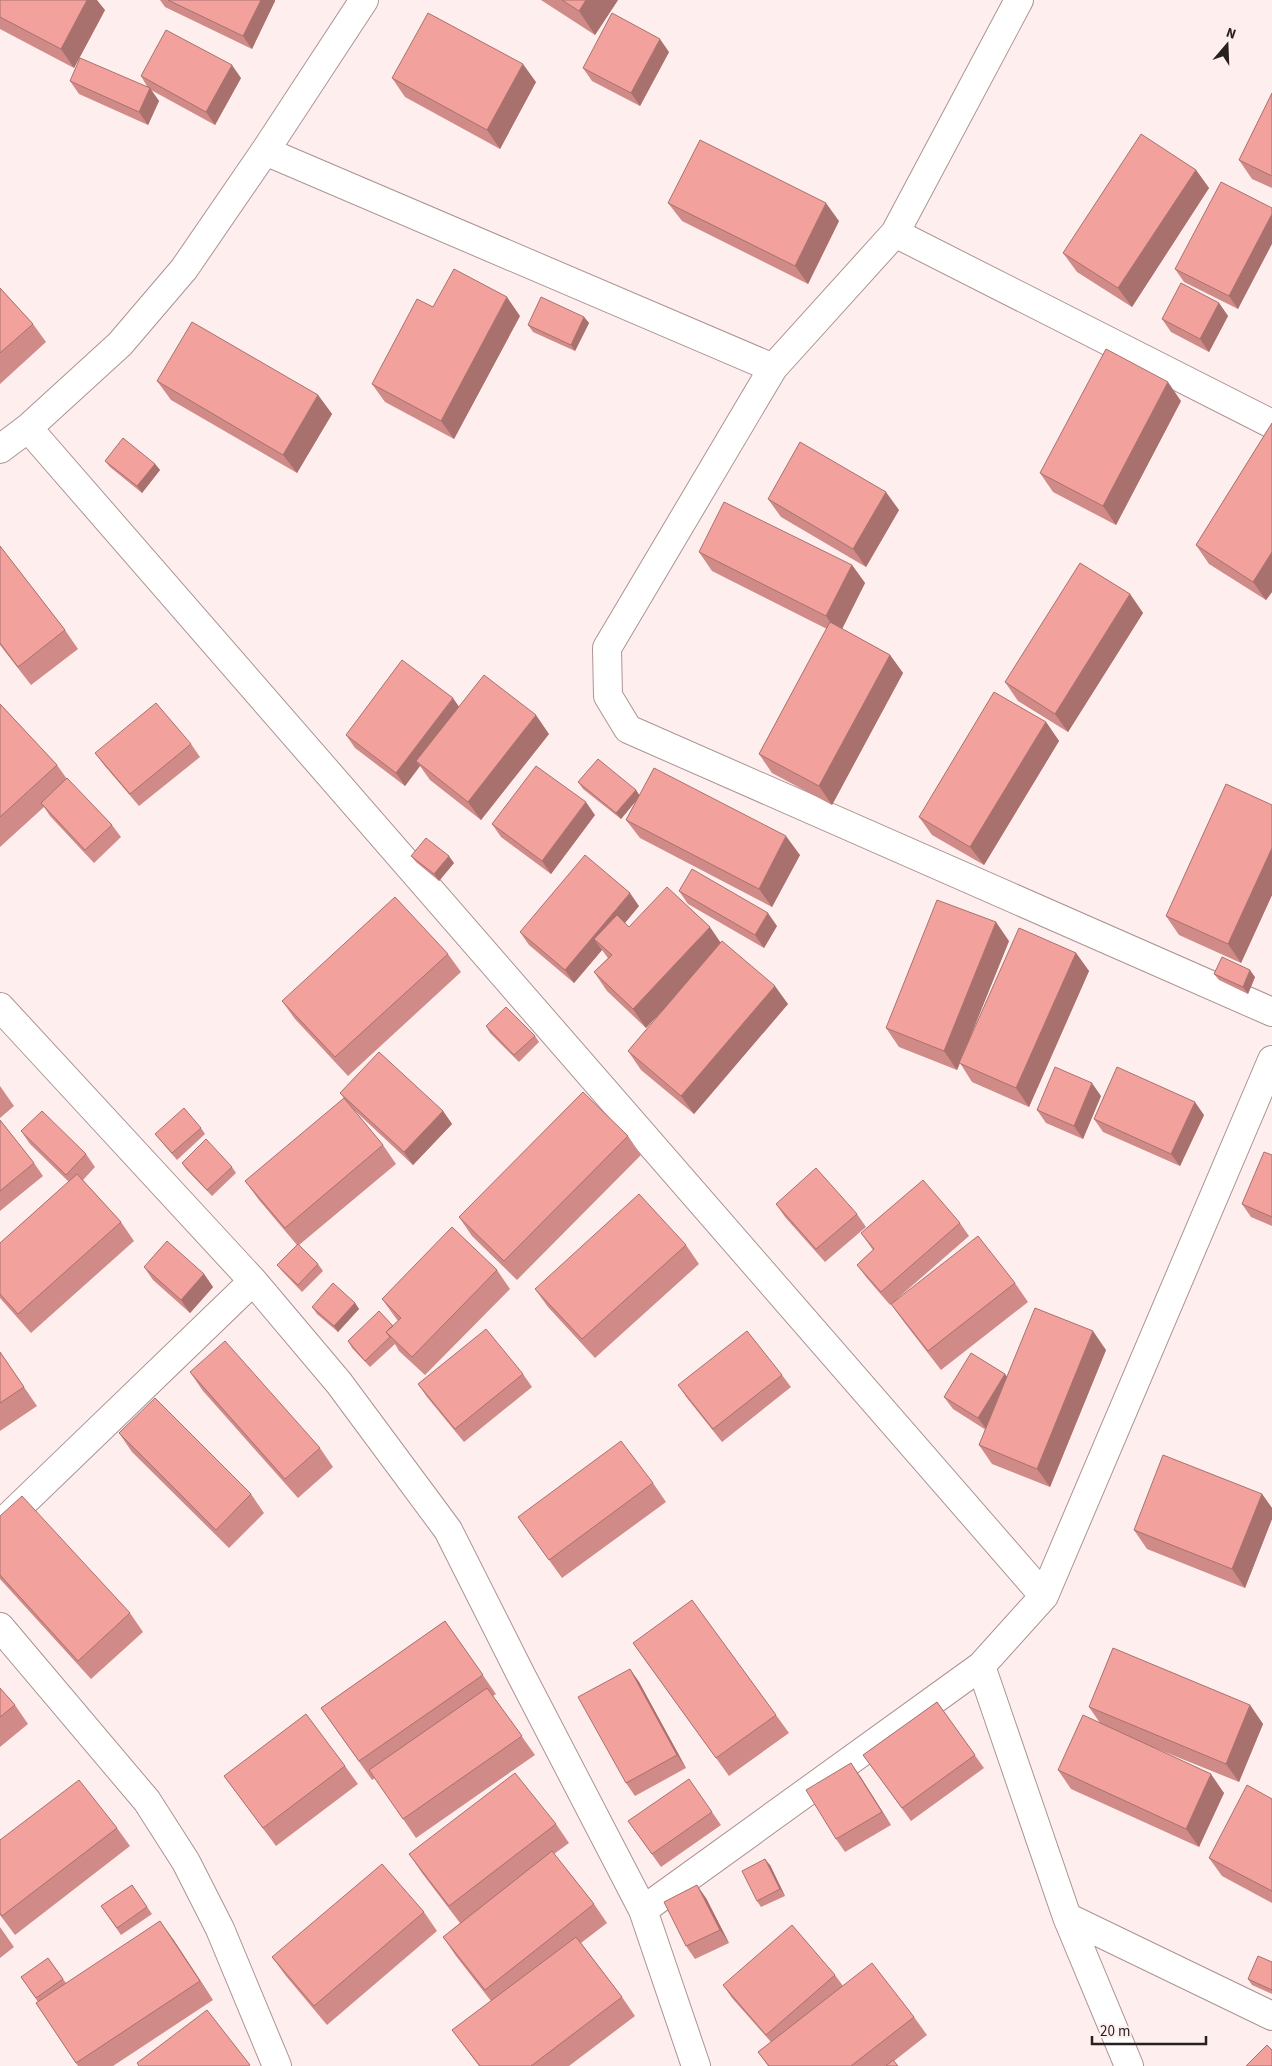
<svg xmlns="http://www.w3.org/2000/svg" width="1272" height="2066" font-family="'Source Sans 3',sans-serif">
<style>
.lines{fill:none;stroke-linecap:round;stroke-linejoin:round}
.minor-casing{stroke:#ab9493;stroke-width:30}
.minor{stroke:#fff;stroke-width:28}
.wall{fill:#d08a87}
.shaded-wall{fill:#a9716e}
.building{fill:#f2a19d;stroke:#a9716e}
</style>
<rect width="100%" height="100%" fill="#feefee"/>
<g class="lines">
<g class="minor-casing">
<path id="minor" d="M 265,151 L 773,368 L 895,233 L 1019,0
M 895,233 L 1272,424
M 773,368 L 607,648 L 608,696 L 628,729 L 1272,1012
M 28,428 L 1044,1596
M 0,449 L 28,428 L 120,344 L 184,269 L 265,151 L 364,0
M 0,1007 L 253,1281 L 339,1383 L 448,1530 L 520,1673 L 643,1910 L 696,2066
M 0,1525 L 253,1281
M 0,1627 L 147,1801 L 186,1862 L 220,1929 L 277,2066
M 981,1666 L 1067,1917 L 1129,2066
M 643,1910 L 981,1666 L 1044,1596 L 1272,1060
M 1067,1917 L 1272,2016"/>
</g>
<use href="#minor" class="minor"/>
</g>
<path class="wall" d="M 0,0 L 105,10 L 74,68 L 0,29 Z
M 160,0 L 275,0 L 275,1 L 252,49 L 165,7 Z
M 541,0 L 618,0 L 595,35 Z
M 669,52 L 640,106 L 592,81 L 583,68 Z
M 141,76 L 241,78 L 215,125 L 151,90 L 159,101 L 148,125 L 79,94 L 70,81 L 148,88 Z
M 392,78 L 536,82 L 500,149 L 405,97 Z
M 1272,93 L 1272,188 L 1252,179 L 1239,160 Z
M 1196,170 L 1209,188 L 1132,307 L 1077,272 L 1063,253 Z
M 668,203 L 839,221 L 808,284 L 682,221 Z
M 1272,208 L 1238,309 L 1184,282 L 1175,269 Z
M 0,288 L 33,324 L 46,342 L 0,384 Z
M 1219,303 L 1228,316 L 1209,352 L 1171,332 L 1162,319 Z
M 520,316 L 454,439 L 385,402 L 372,384 Z
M 584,317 L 589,323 L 575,351 L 533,332 L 528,325 Z
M 157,381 L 318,395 L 332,414 L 297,473 L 171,400 Z
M 1181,401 L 1116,525 L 1053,492 L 1040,473 Z
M 1272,423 L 1272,592 L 1266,600 L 1209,564 L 1196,545 Z
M 105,461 L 155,464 L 160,470 L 142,493 L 110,467 Z
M 768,499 L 899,510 L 866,567 L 781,517 Z
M 0,546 L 65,630 L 78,649 L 31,685 L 0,645 Z
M 699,552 L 852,565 L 865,583 L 842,629 L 890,655 L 903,673 L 832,805 L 772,773 L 759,754 L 827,629 L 712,571 Z
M 1130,594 L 1143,613 L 1068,732 L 1018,701 L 1005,682 Z
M 0,704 L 57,765 L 67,779 L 112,825 L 121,837 L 94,863 L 50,816 L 44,807 L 0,847 Z
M 459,707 L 549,734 L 481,820 L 430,780 L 420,766 L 405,786 L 355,748 L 346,735 Z
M 1046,722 L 1059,741 L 984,865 L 932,835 L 919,817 Z
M 191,744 L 200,757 L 139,806 L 104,765 L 95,753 Z
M 578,782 L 636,790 L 639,795 L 800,855 L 772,907 L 640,838 L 626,820 L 636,801 L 621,819 L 583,789 Z
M 1272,805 L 1272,895 L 1241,963 L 1179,935 L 1166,916 Z
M 595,815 L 551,874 L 501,837 L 492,824 Z
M 411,856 L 454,863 L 439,881 L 416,862 Z
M 679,891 L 777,926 L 764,948 L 688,904 Z
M 639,906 L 625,923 L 629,927 L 721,942 L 788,1004 L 694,1114 L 641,1070 L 628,1051 L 669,1004 L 646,1028 L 607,991 L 594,972 L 608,958 L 602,950 L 574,983 L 529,945 L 520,932 Z
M 1009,941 L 966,1047 L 1076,953 L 1089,971 L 1029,1107 L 972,1082 L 960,1063 L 957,1070 L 899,1047 L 886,1028 Z
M 448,954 L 461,972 L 348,1076 L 295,1019 L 282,1001 Z
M 1214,974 L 1255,977 L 1248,994 L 1219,980 Z
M 486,1026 L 535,1036 L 539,1042 L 519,1062 L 490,1033 Z
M 0,1086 L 14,1106 L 0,1118 Z
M 340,1093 L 443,1111 L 452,1124 L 413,1165 L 352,1108 L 383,1145 L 396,1164 L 299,1245 L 318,1264 L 323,1271 L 302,1292 L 282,1271 L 277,1265 L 297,1245 L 259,1200 L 245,1181 L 346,1101 Z
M 1101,1096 L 1083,1139 L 1046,1123 L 1037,1110 Z
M 1204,1115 L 1180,1166 L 1103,1132 L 1094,1119 Z
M 0,1120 L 34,1163 L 43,1176 L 0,1211 Z
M 201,1128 L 205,1134 L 177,1160 L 160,1140 L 155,1134 Z
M 21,1131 L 86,1154 L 95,1167 L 83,1180 L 121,1222 L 134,1241 L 31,1333 L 0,1298 L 0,1243 L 69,1182 L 30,1144 Z
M 628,1136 L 641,1155 L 517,1280 L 472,1236 L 459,1217 Z
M 1272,1155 L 1272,1226 L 1251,1217 L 1242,1204 Z
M 182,1163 L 232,1167 L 236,1173 L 212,1196 L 186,1169 Z
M 776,1204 L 857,1214 L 866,1227 L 825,1262 L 785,1217 Z
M 960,1223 L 969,1236 L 898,1298 L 1015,1283 L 1028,1302 L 941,1370 L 904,1322 L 891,1304 L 890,1305 L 866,1277 L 857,1265 L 873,1250 L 861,1233 Z
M 686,1245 L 699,1264 L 595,1358 L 548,1307 L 535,1289 Z
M 144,1267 L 204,1274 L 213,1287 L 190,1313 L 153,1280 Z
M 497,1270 L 510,1289 L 425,1375 L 399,1351 L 395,1344 L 370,1367 L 352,1348 L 348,1341 L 393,1326 L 398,1321 L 382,1299 Z
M 355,1303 L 359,1309 L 338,1332 L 317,1314 L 312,1307 Z
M 1106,1350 L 1050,1487 L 992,1464 L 979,1445 L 986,1430 L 953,1409 L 944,1397 L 1005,1374 L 1007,1377 Z
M 0,1352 L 37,1406 L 0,1431 Z
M 190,1372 L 320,1448 L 333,1467 L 298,1498 L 203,1391 Z
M 523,1374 L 532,1387 L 464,1442 L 427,1397 L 418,1384 Z
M 782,1375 L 791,1387 L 722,1442 L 687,1398 L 678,1385 Z
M 119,1433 L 251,1494 L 264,1513 L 229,1548 L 132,1452 Z
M 653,1483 L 666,1502 L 562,1578 L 518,1517 Z
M 1262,1494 L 1272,1508 L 1272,1519 L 1245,1588 L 1147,1549 L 1134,1530 Z
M 0,1516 L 130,1613 L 143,1632 L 91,1679 L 0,1579 Z
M 445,1621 L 496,1694 L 493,1696 L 535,1755 L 416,1838 L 375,1778 L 372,1780 L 321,1708 Z
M 633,1643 L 776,1715 L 789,1733 L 729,1776 Z
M 630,1669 L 639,1682 L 686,1768 L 635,1796 L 626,1783 Z
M 0,1688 L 15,1705 L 28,1724 L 0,1747 Z
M 937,1702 L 984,1768 L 911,1821 L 863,1755 Z
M 1250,1705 L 1263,1724 L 1239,1782 L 1140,1742 L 1224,1793 L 1199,1847 L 1071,1789 L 1058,1770 L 1100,1723 L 1089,1707 Z
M 345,1766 L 358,1784 L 276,1846 L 224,1776 Z
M 860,1776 L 891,1825 L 845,1852 L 836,1839 Z
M 1272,1799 L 1272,1903 L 1222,1876 L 1209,1858 Z
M 712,1812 L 721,1825 L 661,1867 L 628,1821 Z
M 556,1824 L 569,1843 L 554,1854 L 594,1904 L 607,1923 L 581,1943 L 622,1997 L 635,2016 L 569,2066 L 479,2066 L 452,2030 L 491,2001 L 456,1956 L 443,1937 L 460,1923 L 422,1873 L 409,1854 Z
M 117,1828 L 130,1846 L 15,1935 L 0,1915 L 0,1840 Z
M 770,1865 L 785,1896 L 761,1907 L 757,1901 Z
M 132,1885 L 152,1914 L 121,1935 L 101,1906 Z
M 706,1898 L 729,1943 L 695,1959 L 686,1946 Z
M 424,1912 L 437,1931 L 327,2025 L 286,1976 L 272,1957 Z
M 0,1927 L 14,1947 L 0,1958 Z
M 173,1939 L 213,2000 L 113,2066 L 78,2066 L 36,2003 L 38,2002 L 21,1977 L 48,1958 L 66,1983 Z
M 1272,1962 L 1272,1994 L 1252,1985 L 1248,1979 Z
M 835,1975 L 843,1986 L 914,2017 L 927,2035 L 894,2061 L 898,2066 L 768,2066 L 758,2052 L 771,2042 L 732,1998 L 723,1985 Z"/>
<path class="shaded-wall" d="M 87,0 L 97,0 L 105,10 L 74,68 L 61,49 Z
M 261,0 L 275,0 L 275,1 L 252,49 L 243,36 Z
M 586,0 L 618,0 L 595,35 L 579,11 Z
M 660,39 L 669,52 L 640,106 L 631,93 Z
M 523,64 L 536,82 L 500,149 L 487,130 Z
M 232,65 L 241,78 L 215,125 L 206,112 Z
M 150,88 L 159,101 L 148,125 L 139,112 Z
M 1196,170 L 1209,188 L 1132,307 L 1118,288 Z
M 826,203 L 839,221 L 808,284 L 795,266 Z
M 1272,214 L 1272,244 L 1238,309 L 1229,296 Z
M 507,297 L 520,316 L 454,439 L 441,421 Z
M 1219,303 L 1228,316 L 1209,352 L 1200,339 Z
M 584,317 L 589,323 L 575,351 L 571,345 Z
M 1168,382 L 1181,401 L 1116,525 L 1103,506 Z
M 318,395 L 332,414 L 297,473 L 283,455 Z
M 155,464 L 160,470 L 142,493 L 137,486 Z
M 886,492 L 899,510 L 866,567 L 853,549 Z
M 1272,552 L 1272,592 L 1266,600 L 1253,582 Z
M 852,565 L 865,583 L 839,635 L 826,616 Z
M 1130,594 L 1143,613 L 1068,732 L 1055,714 Z
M 890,655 L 903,673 L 832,805 L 819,786 Z
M 453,698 L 462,711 L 416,761 L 420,766 L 405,786 L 396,773 Z
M 536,715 L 549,734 L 481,820 L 468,802 Z
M 1046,722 L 1059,741 L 984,865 L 970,847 Z
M 636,790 L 640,796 L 621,819 L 616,813 Z
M 586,802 L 595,815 L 551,874 L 542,861 Z
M 786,836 L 800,855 L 772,907 L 759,889 Z
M 1272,848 L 1272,895 L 1241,963 L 1228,944 Z
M 449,856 L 454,863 L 439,881 L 434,874 Z
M 630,893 L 639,906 L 604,948 L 594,939 L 602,950 L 574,983 L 565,970 Z
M 768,913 L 777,926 L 764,948 L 755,935 Z
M 996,922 L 1009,941 L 957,1070 L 944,1051 Z
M 710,927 L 723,946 L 646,1028 L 633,1009 Z
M 1076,953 L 1089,971 L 1029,1107 L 1016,1088 Z
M 1250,970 L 1255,977 L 1248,994 L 1243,987 Z
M 775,986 L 788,1004 L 694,1114 L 681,1096 Z
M 1092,1083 L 1101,1096 L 1083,1139 L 1074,1126 Z
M 1195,1102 L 1204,1115 L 1180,1166 L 1171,1154 Z
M 443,1111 L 452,1124 L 413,1165 L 404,1152 Z
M 204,1274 L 213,1287 L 190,1313 L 181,1300 Z
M 355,1303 L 359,1309 L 338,1332 L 334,1326 Z
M 1093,1331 L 1106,1350 L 1050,1487 L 1037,1469 Z
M 1005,1374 L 1014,1387 L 987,1430 L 978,1418 Z
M 1262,1494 L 1272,1508 L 1272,1519 L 1245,1588 L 1232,1569 Z
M 630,1669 L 639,1682 L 686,1768 L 677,1755 Z
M 1250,1705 L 1263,1724 L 1239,1782 L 1226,1764 Z
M 851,1763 L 860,1776 L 891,1825 L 882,1812 Z
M 1211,1774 L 1224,1793 L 1199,1847 L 1186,1829 Z
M 765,1859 L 770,1865 L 785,1896 L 780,1889 Z
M 697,1885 L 706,1898 L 729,1943 L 720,1930 Z
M 160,1921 L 173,1939 L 213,2000 L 200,1981 Z"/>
<path class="building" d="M 0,0 L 87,0 L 61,49 L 0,17 Z
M 168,0 L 261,0 L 243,36 Z
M 562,0 L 586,0 L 579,11 Z
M 428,13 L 523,64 L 487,130 L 392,78 Z
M 612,13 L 660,39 L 631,93 L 583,68 Z
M 166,30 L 232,65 L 206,112 L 141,76 Z
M 80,58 L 150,88 L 139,112 L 70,81 Z
M 1272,93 L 1272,176 L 1239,160 Z
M 1141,134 L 1196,170 L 1118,288 L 1063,253 Z
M 700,140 L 826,203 L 795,266 L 668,203 Z
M 1221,182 L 1272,208 L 1272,214 L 1229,296 L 1175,269 Z
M 454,269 L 507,297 L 441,421 L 372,384 L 417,299 L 433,307 Z
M 1181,283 L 1219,303 L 1200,339 L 1162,319 Z
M 0,288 L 33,324 L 0,353 Z
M 541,297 L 584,317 L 571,345 L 528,325 Z
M 192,322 L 318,395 L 283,455 L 157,381 Z
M 1106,349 L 1168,382 L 1103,506 L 1040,473 Z
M 1272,423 L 1272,552 L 1253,582 L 1196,545 Z
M 123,438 L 155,464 L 137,486 L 105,461 Z
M 800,442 L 886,492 L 853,549 L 768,499 Z
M 724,502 L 852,565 L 826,616 L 699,552 Z
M 0,546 L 65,630 L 18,667 L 0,643 Z
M 1080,563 L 1130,594 L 1055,714 L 1005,682 Z
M 830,622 L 890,655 L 819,786 L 759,754 Z
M 402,660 L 453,698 L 396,773 L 346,735 Z
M 484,675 L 536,715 L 468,802 L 416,761 Z
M 994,692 L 1046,722 L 970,847 L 919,817 Z
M 156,703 L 191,744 L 130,794 L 95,753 Z
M 0,704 L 57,765 L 0,817 Z
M 598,759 L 636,790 L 616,813 L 578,782 Z
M 536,766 L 586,802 L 542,861 L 492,824 Z
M 654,768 L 786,836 L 759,889 L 626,820 Z
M 67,778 L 112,825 L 85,850 L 41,803 Z
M 1226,784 L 1272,805 L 1272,848 L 1228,944 L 1166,916 Z
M 426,838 L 449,856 L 434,874 L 411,856 Z
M 585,855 L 630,893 L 565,970 L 520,932 Z
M 692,869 L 768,913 L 755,935 L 679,891 Z
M 667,887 L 710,927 L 633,1009 L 594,972 L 612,955 L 594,939 L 617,915 L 629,927 Z
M 395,897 L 448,954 L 335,1057 L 282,1001 Z
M 937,900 L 996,922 L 944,1051 L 886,1028 Z
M 1019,928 L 1076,953 L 1016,1088 L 959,1063 Z
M 722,941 L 775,986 L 681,1096 L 628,1051 Z
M 1222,957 L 1250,970 L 1243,987 L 1214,974 Z
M 506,1007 L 535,1036 L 514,1055 L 486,1026 Z
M 379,1052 L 443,1111 L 404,1152 L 340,1093 Z
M 1055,1067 L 1092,1083 L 1074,1126 L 1037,1110 Z
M 1117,1067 L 1195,1102 L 1171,1154 L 1094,1119 Z
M 583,1092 L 628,1136 L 504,1261 L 459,1217 Z
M 344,1098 L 383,1145 L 285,1228 L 245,1181 Z
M 184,1108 L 201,1128 L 172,1153 L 155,1134 Z
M 42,1111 L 86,1154 L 66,1175 L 21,1131 Z
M 0,1120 L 34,1163 L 0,1191 Z
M 206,1139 L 232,1167 L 207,1190 L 182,1163 Z
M 1264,1152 L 1272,1155 L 1272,1217 L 1242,1204 Z
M 816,1168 L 857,1214 L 816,1249 L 776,1204 Z
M 77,1174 L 121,1222 L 18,1314 L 0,1294 L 0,1243 Z
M 923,1180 L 960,1223 L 881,1292 L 857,1265 L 874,1249 L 861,1233 Z
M 639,1194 L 686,1245 L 582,1339 L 535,1289 Z
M 452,1227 L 497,1270 L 412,1357 L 386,1332 L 401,1318 L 382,1299 Z
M 978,1236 L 1015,1283 L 928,1351 L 891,1304 Z
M 167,1241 L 204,1274 L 181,1300 L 144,1267 Z
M 298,1244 L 318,1264 L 298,1285 L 277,1265 Z
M 333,1283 L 355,1303 L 334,1326 L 312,1307 Z
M 1035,1308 L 1093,1331 L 1037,1469 L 979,1445 Z
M 379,1311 L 393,1326 L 386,1332 L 390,1337 L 365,1361 L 348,1341 Z
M 486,1329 L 523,1374 L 455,1429 L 418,1384 Z
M 747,1331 L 782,1375 L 713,1429 L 678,1385 Z
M 225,1341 L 320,1448 L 285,1479 L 190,1372 Z
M 0,1352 L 24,1387 L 0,1403 Z
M 971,1353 L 1005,1374 L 978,1418 L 944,1397 Z
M 155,1398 L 251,1494 L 216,1530 L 119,1433 Z
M 621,1441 L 653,1483 L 549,1560 L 518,1517 Z
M 1163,1455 L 1262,1494 L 1232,1569 L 1134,1530 Z
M 22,1496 L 130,1613 L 78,1661 L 0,1575 L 0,1516 Z
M 692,1600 L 776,1715 L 716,1758 L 633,1643 Z
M 445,1621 L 483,1675 L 359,1761 L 321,1708 Z
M 1113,1648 L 1250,1705 L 1226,1764 L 1089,1707 Z
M 630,1669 L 677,1755 L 626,1783 L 578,1697 Z
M 0,1688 L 15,1705 L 0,1717 Z
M 487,1688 L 522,1736 L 403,1819 L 369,1770 Z
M 937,1702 L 975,1755 L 902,1808 L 863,1755 Z
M 306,1714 L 345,1766 L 263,1828 L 224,1776 Z
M 1083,1715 L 1211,1774 L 1186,1829 L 1058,1770 Z
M 851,1763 L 882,1812 L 836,1839 L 806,1790 Z
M 515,1773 L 556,1824 L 449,1906 L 409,1854 Z
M 689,1779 L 712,1812 L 652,1854 L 628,1821 Z
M 79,1780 L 117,1828 L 2,1916 L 0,1913 L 0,1840 Z
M 1247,1785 L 1272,1799 L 1272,1891 L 1209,1858 Z
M 552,1851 L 594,1904 L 485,1990 L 443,1937 Z
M 765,1859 L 780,1889 L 757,1901 L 742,1871 Z
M 382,1864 L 424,1912 L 314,2006 L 272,1957 Z
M 132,1885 L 147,1907 L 117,1928 L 101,1906 Z
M 697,1885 L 720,1930 L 686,1946 L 664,1902 Z
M 160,1921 L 200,1981 L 76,2063 L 36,2003 Z
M 792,1925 L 835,1975 L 766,2035 L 723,1985 Z
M 576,1937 L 622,1997 L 531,2066 L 480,2066 L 452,2030 Z
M 1258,1956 L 1272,1962 L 1272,1990 L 1248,1979 Z
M 48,1958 L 63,1979 L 36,1998 L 21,1977 Z
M 872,1963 L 914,2017 L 851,2066 L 769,2066 L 758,2052 Z
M 207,2010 L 250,2065 L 248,2066 L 139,2066 L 137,2063 Z
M 1267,2045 L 1272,2050 L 1272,2066 L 1246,2066 Z
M 893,2060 L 898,2066 L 886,2066 Z"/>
<g transform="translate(1227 45) rotate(19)" stroke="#feefee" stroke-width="4" paint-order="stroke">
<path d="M0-4L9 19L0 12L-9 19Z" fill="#281f1f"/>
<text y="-8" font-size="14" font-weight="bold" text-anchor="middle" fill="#281f1f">N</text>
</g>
<path d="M1092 2036v8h114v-8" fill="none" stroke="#281f1f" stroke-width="2.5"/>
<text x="1100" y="2036" font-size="15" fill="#281f1f" stroke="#feefee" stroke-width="4" paint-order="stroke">20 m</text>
</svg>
